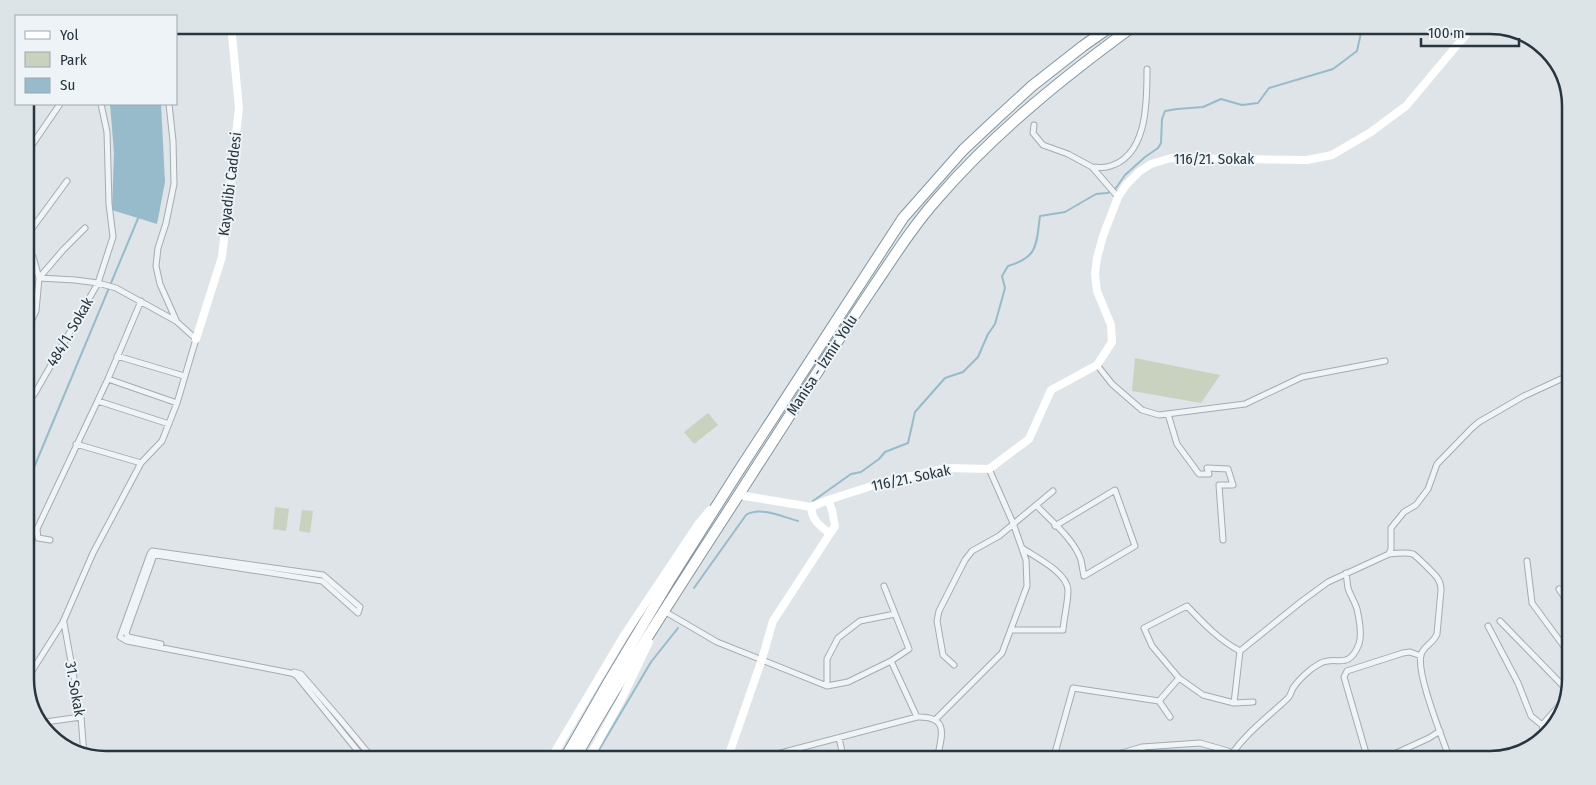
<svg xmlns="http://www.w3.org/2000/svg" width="1596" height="785" font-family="'Fira Sans Condensed',sans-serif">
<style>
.green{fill:#c8d2bf}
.water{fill:#97bbca}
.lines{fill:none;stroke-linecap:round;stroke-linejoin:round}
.stream{stroke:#97bbca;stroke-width:2}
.street-casing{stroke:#a3acb2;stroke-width:7}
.highway-casing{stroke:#85959f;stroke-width:12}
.street{stroke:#f1f4f6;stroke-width:5}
.secondary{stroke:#fff;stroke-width:8}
.highway{stroke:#fff;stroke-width:10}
.labels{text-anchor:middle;stroke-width:4;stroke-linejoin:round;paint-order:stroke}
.street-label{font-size:15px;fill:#27353f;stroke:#edf3f6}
.rim{fill:none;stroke:#27353f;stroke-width:2.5}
</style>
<rect width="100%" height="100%" fill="#dee4e8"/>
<path class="green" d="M 1571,284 L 1571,367 L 1566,357 Z
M 1135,358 L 1220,375 L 1201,403 L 1132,391 Z
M 708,413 L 718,425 L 694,444 L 684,432 Z
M 275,507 L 289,509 L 286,531 L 273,529 Z
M 302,510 L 313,511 L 310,533 L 299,531 Z"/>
<path class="water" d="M 110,104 L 161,104 L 165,182 L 157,224 L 112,210 L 114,153 Z"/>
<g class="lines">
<path class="stream" d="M 1114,190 L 1116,188 L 1125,175 L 1145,157 L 1158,148 L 1161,143 L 1162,119 L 1165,111 L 1177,109 L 1203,107 L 1221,99 L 1242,105 L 1258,103 L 1269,88 L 1333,69 L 1357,51 L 1362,28 L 1366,25
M 25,489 L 139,216
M 813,501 L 851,474 L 861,472 L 879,459 L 885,452 L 908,443 L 915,412 L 945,378 L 963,372 L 978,357 L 988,334 L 995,324 L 1005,288 L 1002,276 L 1008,266 C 1039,257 1036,244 1040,216 L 1065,212 L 1096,194 L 1107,193 L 1110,192
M 694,588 L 746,515 C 760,506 783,517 798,521
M 593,760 L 651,662 L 678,628"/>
<g class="street-casing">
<path id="street" d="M 169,104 L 173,141 L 174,184 L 166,223 L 158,248 L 156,266 L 160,284 L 176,320
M 1034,125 L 1033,133 L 1043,145 L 1068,154 L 1092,167 L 1118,197
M 25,155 L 60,104
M 1092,167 C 1097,167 1102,168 1107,167 C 1148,158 1147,101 1147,69
M 25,238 L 67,181
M 25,246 L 33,257 L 39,278 L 75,280 L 98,283 L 116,288 L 176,321 L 196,339 L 177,403 L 162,441 L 141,463 L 93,553 L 63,622 L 25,682
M 25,334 L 36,311 L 39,278 L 63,250 L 85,228
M 117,356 L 184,376
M 1097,365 L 1112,384 L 1142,410 L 1159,415 L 1245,404 L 1302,377 L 1385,361
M 108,379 L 177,403
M 98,401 L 169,424
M 25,406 L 35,393 L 98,283 L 113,237 L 109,204 L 107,132 L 101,104
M 1168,414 L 1177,444 L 1199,474 L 1209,474 L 1207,468 L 1228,469 L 1233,485 L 1219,485 L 1223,540
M 76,444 L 141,463
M 1036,505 C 1051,521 1074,539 1081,560 C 1082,565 1083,571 1084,576 L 1135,546 L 1115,490 L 1055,526
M 50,540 L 38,538 L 37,529 L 108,379 L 141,301
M 150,554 L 322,581 L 358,613 L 360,607 L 323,575 L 152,551 L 150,554 L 120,637 L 127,641 L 291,673 L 296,675 L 365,760
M 1389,554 C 1397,553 1406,552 1413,554 C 1415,555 1436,575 1438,579 C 1440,582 1441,586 1441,590 L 1437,634 C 1433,644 1423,646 1421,655 C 1416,674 1443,739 1450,760
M 154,555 L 126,633 L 128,637 L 161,644
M 1527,561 L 1532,603 L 1571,656
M 884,586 L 909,649 L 891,661
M 1559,589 L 1571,607
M 1187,606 C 1203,623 1219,640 1240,651 L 1234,703 L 1203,695 L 1179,678 L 1152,646 L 1144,628 Z
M 664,611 L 717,642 L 827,686 L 848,682 L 891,661 L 917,717
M 1500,621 L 1568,691
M 64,623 L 81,717 L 84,755
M 1488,626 L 1518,683 L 1531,716 L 1542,725 L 1544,736
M 1011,630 L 1063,630 C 1064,617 1068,603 1068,590 C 1067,572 1035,557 1022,548
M 1240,651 L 1302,601 L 1328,582 L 1389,554 L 1391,549 L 1391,528 L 1404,512 L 1416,505 L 1428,489 L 1437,464 L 1472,428 L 1479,422 L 1524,396 L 1561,379 L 1571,377
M 954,665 L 943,655 L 937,621 L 939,611 L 965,560 L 972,551 L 999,536 L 1053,491
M 294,672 L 301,674 L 340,719 L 374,760
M 827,686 L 827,659 L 838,638 L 860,621 L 895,614
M 1159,701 L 1179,678
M 1234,703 L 1253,702
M 936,719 L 1002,653 L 1027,586 L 1026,560 L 1013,523 L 989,469
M 38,723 L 81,717
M 1542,725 L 1567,697
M 839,738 L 844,760
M 1142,747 L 1144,760
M 1231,755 C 1247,732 1268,717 1288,698 C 1291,695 1291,692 1293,688 C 1299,679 1310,669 1319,664 C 1336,654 1348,672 1359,644 C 1362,635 1359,618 1357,609 C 1355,602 1350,595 1348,588 C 1347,583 1347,578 1346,573
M 1504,756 L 1508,751
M 754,760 L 917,717 C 951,716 941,737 937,760
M 1053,760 L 1073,688 L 1159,701 L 1170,717
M 1098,760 L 1142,747 L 1200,743 L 1228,751 L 1232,760
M 1368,760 L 1344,677 L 1347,671 L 1403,653 L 1410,652 L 1421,656
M 1381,760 L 1429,738 L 1440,731"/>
</g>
<g class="highway-casing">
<path id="highway" d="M 564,760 L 608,683 L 671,578 L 738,472 L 903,218 L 963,150 L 995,120 L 1032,86 L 1083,46 L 1113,25
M 574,760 C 629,662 692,568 752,474 C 792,412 831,350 872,289 C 893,258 913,226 938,198 C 995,132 1065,76 1135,25"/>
</g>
<use href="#street" class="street"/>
<path class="secondary" d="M 196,339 L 222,257 L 239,108 L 231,25
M 739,495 L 811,507 L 828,500 L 884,482 L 947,468 L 989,469 L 1029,439 L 1051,390 L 1097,365 L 1112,342 L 1111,325 L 1097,291 L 1095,274 L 1097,258 L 1103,236 L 1118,197 L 1126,185 L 1140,171 L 1151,164 L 1171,158 L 1307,160 L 1332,155 L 1371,132 L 1406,106 L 1474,25
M 811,507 C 812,520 819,525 829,533
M 550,760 L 623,637 L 699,523 L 710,510
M 588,760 L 622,698 L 649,642
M 727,760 L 762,659 L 773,621 L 835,526 L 832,510 L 828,500"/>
<use href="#highway" class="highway"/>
</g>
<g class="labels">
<g class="street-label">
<text x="1214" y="164">116/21. Sokak</text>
<text transform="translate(230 184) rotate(-83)" y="5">Kayadibi Caddesi</text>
<text transform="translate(70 332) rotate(-60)" y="5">484/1. Sokak</text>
<text transform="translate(822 365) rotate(-57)" y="5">Manisa - İzmir Yolu</text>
<text transform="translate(911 478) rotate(-12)" y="5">116/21. Sokak</text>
<text transform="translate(75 689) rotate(80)" y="5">31. Sokak</text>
</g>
</g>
<path d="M0 0H1596V785H0ZM106 34H1490A72 72 0 0 1 1562 106V679A72 72 0 0 1 1490 751H106A72 72 0 0 1 34 679V106A72 72 0 0 1 106 34Z" fill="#dde4e7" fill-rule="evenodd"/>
<path class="rim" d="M106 34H1490A72 72 0 0 1 1562 106V679A72 72 0 0 1 1490 751H106A72 72 0 0 1 34 679V106A72 72 0 0 1 106 34Z"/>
<rect x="15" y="15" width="162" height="90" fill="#edf3f6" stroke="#9ea7ad"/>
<rect x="25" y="31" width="25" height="8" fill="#ffffff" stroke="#9ea7ad"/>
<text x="60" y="40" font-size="15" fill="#27353f">Yol</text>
<rect x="25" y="52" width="25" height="15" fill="#c8d2bf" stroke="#9ea7ad"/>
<text x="60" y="65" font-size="15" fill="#27353f">Park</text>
<rect x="25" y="78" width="25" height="15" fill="#97bbca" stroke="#9ea7ad"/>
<text x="60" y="90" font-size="15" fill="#27353f">Su</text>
<path d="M1421 38v8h98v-8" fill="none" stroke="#27353f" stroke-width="2.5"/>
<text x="1428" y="38" font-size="15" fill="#27353f" stroke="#edf3f6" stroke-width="4" paint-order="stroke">100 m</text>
</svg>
